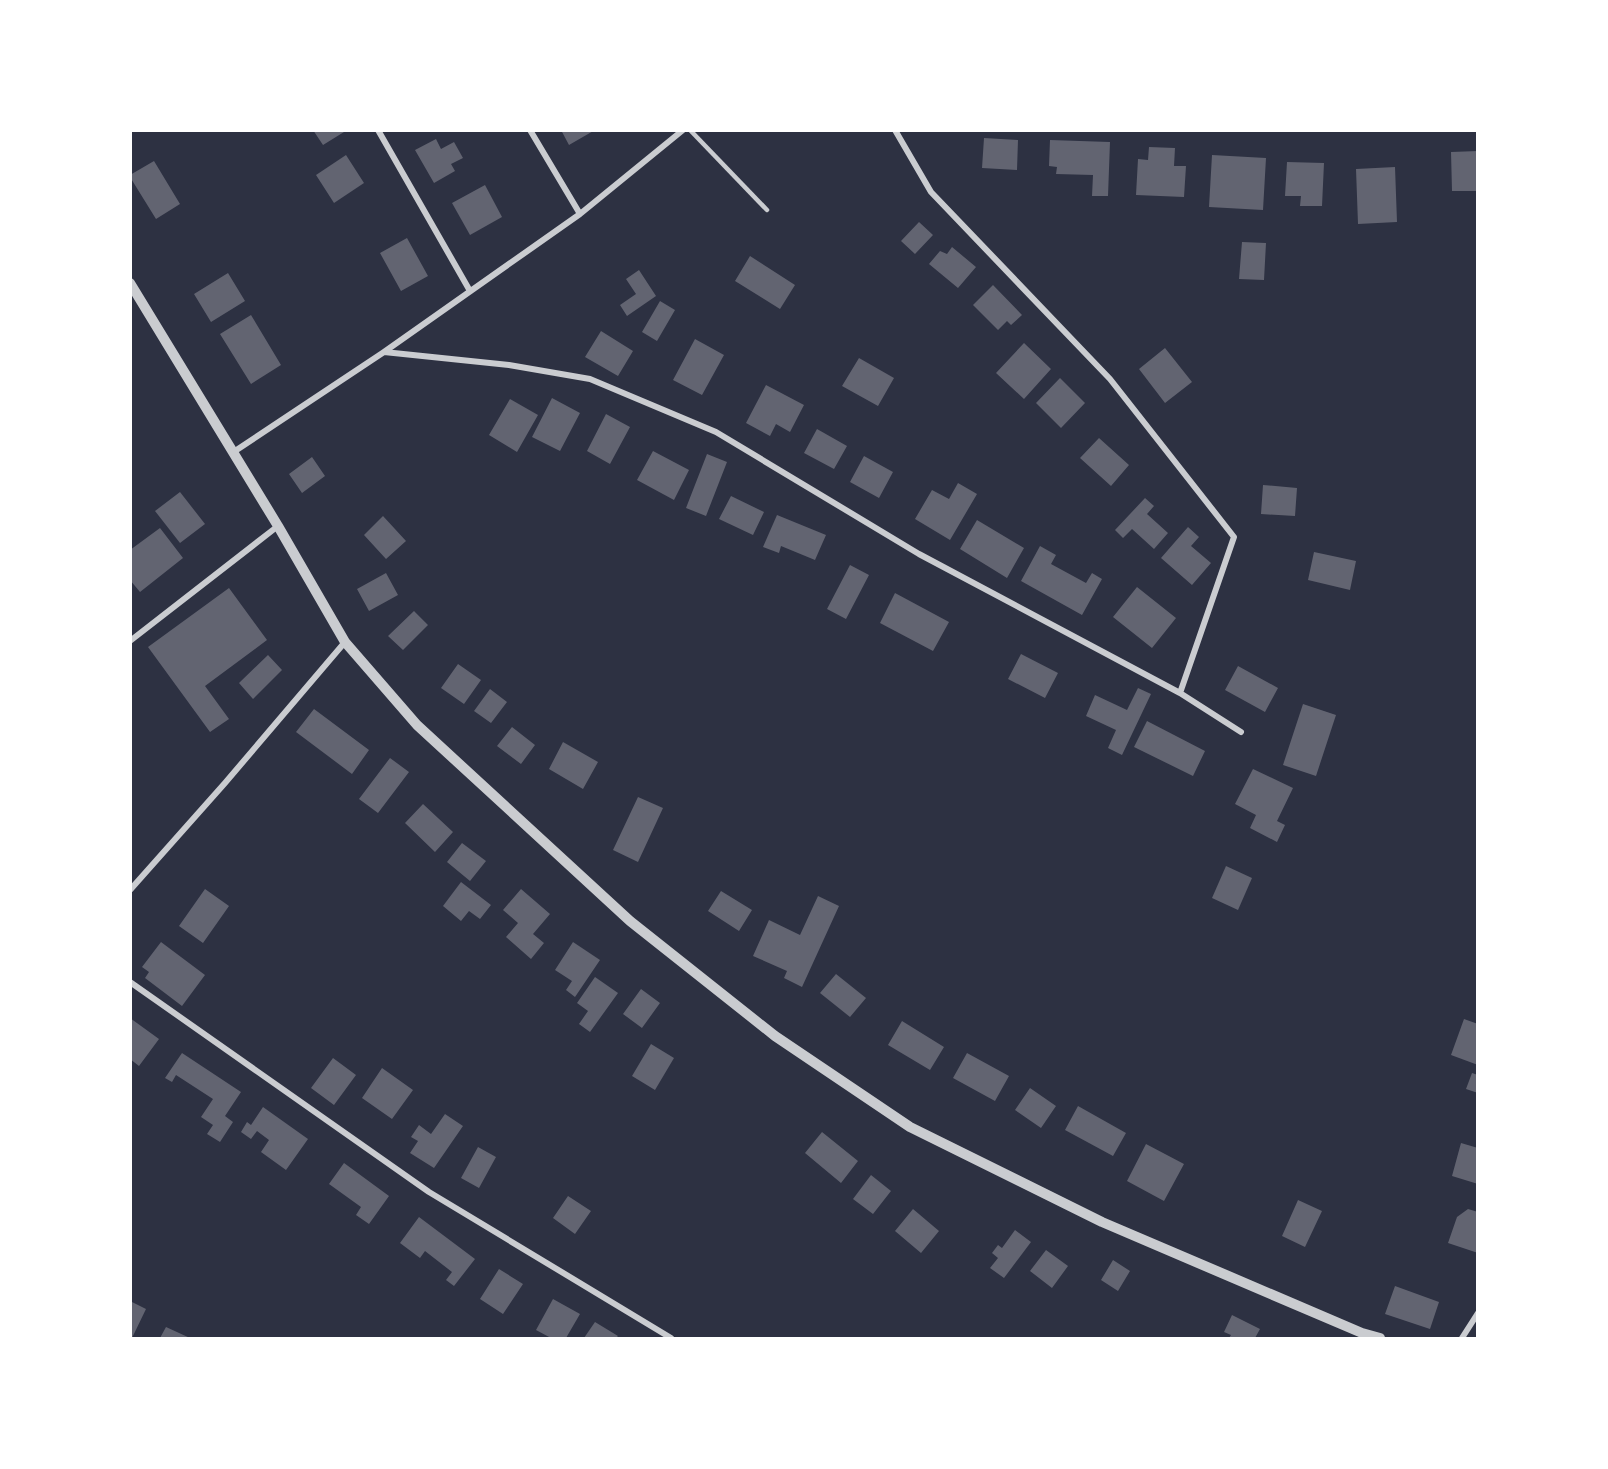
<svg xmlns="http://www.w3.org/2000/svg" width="1608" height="1469" font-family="Helvetica,sans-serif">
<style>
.building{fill:#626471}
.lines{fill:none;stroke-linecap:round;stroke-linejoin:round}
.service{stroke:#caccd0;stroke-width:4.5}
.minor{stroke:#caccd0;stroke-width:6}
.tertiary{stroke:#caccd0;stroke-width:10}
</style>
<rect width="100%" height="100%" fill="#2d3142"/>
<path class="building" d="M 313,130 L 343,130 L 344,132 L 323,145 Z
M 561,130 L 595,130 L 569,145 Z
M 984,138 L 1018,140 L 1017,170 L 982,168 Z
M 436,139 L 441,149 L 454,142 L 463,158 L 451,164 L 455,171 L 434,183 L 415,150 Z
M 1050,140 L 1110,142 L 1108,196 L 1092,196 L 1093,175 L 1056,174 L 1057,167 L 1049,166 Z
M 1149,147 L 1175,148 L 1174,166 L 1186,166 L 1184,197 L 1136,195 L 1138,159 L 1148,160 Z
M 1478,151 L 1478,191 L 1452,191 L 1451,152 Z
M 346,155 L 364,183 L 334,203 L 316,175 Z
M 1212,155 L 1266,158 L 1263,210 L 1209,207 Z
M 154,161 L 180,204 L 156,219 L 130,177 L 130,175 Z
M 1287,162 L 1324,163 L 1322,206 L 1300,206 L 1301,196 L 1285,196 Z
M 1395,167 L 1397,222 L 1358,224 L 1356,169 Z
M 485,185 L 502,217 L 470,235 L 452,203 Z
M 919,222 L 933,235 L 915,254 L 901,241 Z
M 407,238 L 428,276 L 401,291 L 380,253 Z
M 1242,242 L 1266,243 L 1264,280 L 1239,279 Z
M 952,247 L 976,267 L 958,288 L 929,264 L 940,251 L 947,254 Z
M 750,256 L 795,285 L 780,309 L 735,281 Z
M 639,270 L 656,296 L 627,316 L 620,305 L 636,294 L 626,279 Z
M 228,273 L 245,301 L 211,322 L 194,294 Z
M 993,285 L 1022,315 L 1011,325 L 1007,321 L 998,330 L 973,305 Z
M 660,301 L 675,310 L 657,341 L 642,332 Z
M 251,315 L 281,365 L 251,384 L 220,334 Z
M 601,331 L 633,351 L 618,376 L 585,357 Z
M 695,339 L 724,355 L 702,395 L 673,380 Z
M 1024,343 L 1051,369 L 1024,399 L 996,373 Z
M 1165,348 L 1192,382 L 1165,403 L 1139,369 Z
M 859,358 L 894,378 L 878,406 L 842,386 Z
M 1060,378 L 1085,403 L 1061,428 L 1036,403 Z
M 766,385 L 804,405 L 790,432 L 776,424 L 770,436 L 746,423 Z
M 552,398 L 580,413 L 560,451 L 532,437 Z
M 510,399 L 538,415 L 517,452 L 489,435 Z
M 606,414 L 630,427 L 610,464 L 587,451 Z
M 817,429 L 847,446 L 834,469 L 804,453 Z
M 1099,438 L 1129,465 L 1111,486 L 1080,458 Z
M 653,451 L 689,470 L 674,500 L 637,480 Z
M 707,454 L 727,462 L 706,516 L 686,508 Z
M 864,456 L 893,472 L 879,498 L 850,482 Z
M 312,457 L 325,476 L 302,493 L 289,474 Z
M 958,483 L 977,494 L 950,540 L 915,519 L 932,490 L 949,499 Z
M 1263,485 L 1297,488 L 1295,516 L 1261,514 Z
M 180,492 L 205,524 L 180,543 L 155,511 Z
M 731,496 L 764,512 L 753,535 L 719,519 Z
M 1145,498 L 1154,506 L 1147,514 L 1168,533 L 1154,549 L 1132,529 L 1123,538 L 1115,530 Z
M 777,515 L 826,535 L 815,560 L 781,546 L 779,553 L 763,547 Z
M 383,516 L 406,541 L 386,559 L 364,535 Z
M 977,520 L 1024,548 L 1007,578 L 960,549 Z
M 1188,527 L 1199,537 L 1191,546 L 1211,563 L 1192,585 L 1161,558 Z
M 160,528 L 183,558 L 140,592 L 130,580 L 130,550 Z
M 1040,546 L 1056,555 L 1051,564 L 1086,583 L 1092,573 L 1102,579 L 1082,615 L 1021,581 Z
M 1314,552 L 1356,561 L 1350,590 L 1308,580 Z
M 850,565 L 869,575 L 846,619 L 827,609 Z
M 386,573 L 398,595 L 369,611 L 357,589 Z
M 1137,587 L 1176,618 L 1152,648 L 1113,617 Z
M 229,588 L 267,640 L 205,686 L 229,719 L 210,732 L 148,647 Z
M 895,593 L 949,622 L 933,651 L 880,623 Z
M 414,611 L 428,625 L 403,650 L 388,636 Z
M 1021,654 L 1058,673 L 1045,698 L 1008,679 Z
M 268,655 L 282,670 L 253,699 L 239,683 Z
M 458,664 L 481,680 L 464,704 L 441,688 Z
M 1238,666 L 1278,688 L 1265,712 L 1225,690 Z
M 1138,688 L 1151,694 L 1122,755 L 1108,748 L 1116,730 L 1086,716 L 1095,695 L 1127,710 Z
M 490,689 L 507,702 L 491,723 L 474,711 Z
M 1303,704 L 1336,715 L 1316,776 L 1283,765 Z
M 314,709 L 369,750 L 352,774 L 296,732 Z
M 1147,721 L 1205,751 L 1193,776 L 1134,747 Z
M 512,727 L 535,745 L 521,764 L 497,746 Z
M 563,742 L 598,762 L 583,789 L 549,769 Z
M 390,758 L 409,772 L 378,813 L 359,799 Z
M 1253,769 L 1293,788 L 1277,821 L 1285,825 L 1277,842 L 1250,828 L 1256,815 L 1235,804 Z
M 638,797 L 663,808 L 638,862 L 613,850 Z
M 423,804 L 453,832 L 435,852 L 405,823 Z
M 462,843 L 486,861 L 470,881 L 447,862 Z
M 1226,866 L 1252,878 L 1238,910 L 1212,898 Z
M 461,882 L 491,905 L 480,919 L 469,911 L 461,921 L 443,906 Z
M 205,889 L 229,906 L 203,943 L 179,926 Z
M 521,889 L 550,914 L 533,934 L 544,943 L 531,959 L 506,937 L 518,923 L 503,910 Z
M 721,891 L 752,910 L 739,931 L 708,911 Z
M 818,896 L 839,906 L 802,987 L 784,978 L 787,971 L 753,956 L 769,920 L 800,935 Z
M 161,942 L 205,975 L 182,1006 L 145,978 L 149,972 L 142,967 Z
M 573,942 L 600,960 L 575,997 L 566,990 L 572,981 L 555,970 Z
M 836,974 L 866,998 L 850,1017 L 820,993 Z
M 595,977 L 618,993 L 590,1032 L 579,1024 L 588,1011 L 577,1003 Z
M 641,989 L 660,1003 L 642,1028 L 623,1014 Z
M 130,1018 L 159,1039 L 139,1066 L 130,1059 Z
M 1464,1019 L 1478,1024 L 1478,1065 L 1451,1055 Z
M 902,1021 L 944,1047 L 930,1070 L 888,1045 Z
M 651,1044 L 674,1058 L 655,1090 L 632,1076 Z
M 182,1053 L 241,1092 L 225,1116 L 233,1122 L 220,1142 L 207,1134 L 213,1125 L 201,1117 L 213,1099 L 176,1075 L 172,1082 L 165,1078 Z
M 967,1053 L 1009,1076 L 995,1101 L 953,1078 Z
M 333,1058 L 356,1075 L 334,1105 L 311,1088 Z
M 382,1068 L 413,1090 L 392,1119 L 362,1098 Z
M 1472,1073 L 1478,1075 L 1478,1093 L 1466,1089 Z
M 1030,1088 L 1056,1106 L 1041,1128 L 1015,1110 Z
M 1078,1106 L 1126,1133 L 1113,1156 L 1065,1130 Z
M 263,1107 L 308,1139 L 286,1170 L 261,1152 L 269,1140 L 257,1131 L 251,1139 L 241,1132 L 247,1122 L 251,1125 Z
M 445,1114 L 463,1126 L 434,1168 L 410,1153 L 418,1141 L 411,1137 L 419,1125 L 431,1134 Z
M 822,1132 L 858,1161 L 841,1183 L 805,1153 Z
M 1461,1143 L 1478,1148 L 1478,1184 L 1452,1176 Z
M 1146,1144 L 1184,1164 L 1164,1201 L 1127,1181 Z
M 478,1147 L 496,1157 L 479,1188 L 461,1178 Z
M 344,1163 L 389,1196 L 369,1224 L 356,1215 L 361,1207 L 329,1184 Z
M 871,1175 L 891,1191 L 873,1214 L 853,1199 Z
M 568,1196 L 591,1211 L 575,1234 L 553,1218 Z
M 1298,1200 L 1322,1211 L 1305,1247 L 1282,1236 Z
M 913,1209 L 939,1231 L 921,1253 L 895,1231 Z
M 1468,1209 L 1478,1212 L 1478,1253 L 1448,1243 L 1457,1217 Z
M 419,1217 L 475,1259 L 454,1286 L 446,1280 L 452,1272 L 425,1251 L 420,1258 L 400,1243 Z
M 1015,1230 L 1031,1242 L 1004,1278 L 990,1268 L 998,1258 L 992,1253 L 998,1245 L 1002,1248 Z
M 1046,1250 L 1068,1266 L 1052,1288 L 1030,1271 Z
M 1113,1260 L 1130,1271 L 1118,1291 L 1101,1280 Z
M 499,1269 L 523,1284 L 503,1314 L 480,1299 Z
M 1395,1286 L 1439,1302 L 1430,1329 L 1385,1314 Z
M 553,1299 L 580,1314 L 566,1338 L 551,1338 L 536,1330 Z
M 130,1301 L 146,1309 L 132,1338 L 130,1338 Z
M 1232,1315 L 1260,1329 L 1255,1338 L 1229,1338 L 1231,1335 L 1224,1332 Z
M 595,1322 L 618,1336 L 616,1338 L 584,1338 Z
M 166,1327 L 190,1338 L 160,1338 Z"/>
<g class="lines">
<path class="service" d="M 690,130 L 767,210"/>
<path class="minor" d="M 378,130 L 470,291
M 530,130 L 580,214
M 895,130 L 931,192 L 1110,379 L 1234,537 L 1180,693
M 384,352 L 509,365 L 590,379 L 716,432 L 919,554 L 1180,693 L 1241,732
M 232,453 L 384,352 L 580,214 L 683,130
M 130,641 L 278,526
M 130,890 L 225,783 L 345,642
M 130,982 L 429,1192 L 671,1338
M 1462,1338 L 1478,1313"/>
<path class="tertiary" d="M 130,283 L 278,526 L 345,642 L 417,725 L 630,921 L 775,1036 L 910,1127 L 1102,1222 L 1362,1333 L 1380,1338"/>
</g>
<rect width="1608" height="1469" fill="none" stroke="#ffffff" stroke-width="264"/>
</svg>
